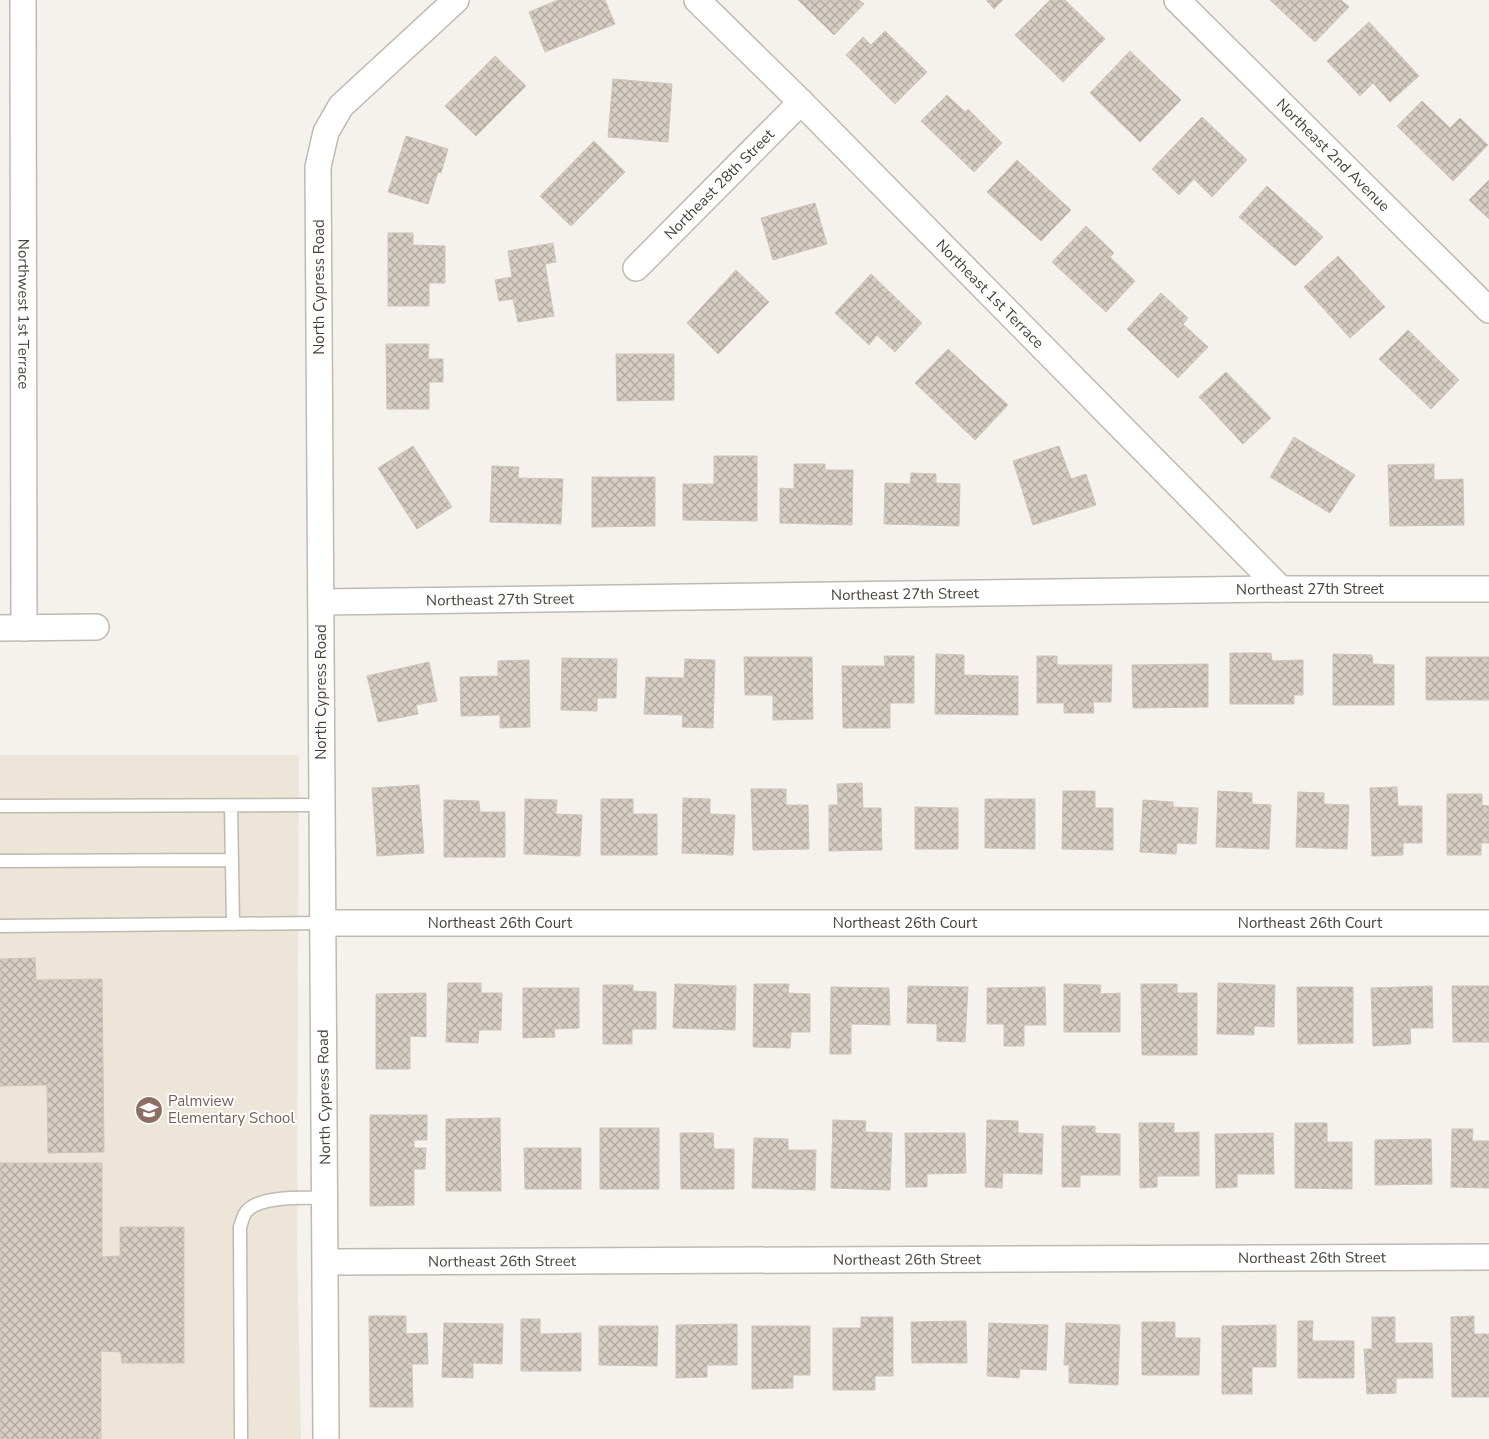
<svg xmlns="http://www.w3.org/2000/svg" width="1489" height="1439" font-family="'Nunito Sans',sans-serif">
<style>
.education{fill:#ece5d8}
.building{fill:url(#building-cross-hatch);stroke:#d0c4b7}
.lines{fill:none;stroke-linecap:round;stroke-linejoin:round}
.service-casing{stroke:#c0b9b0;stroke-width:15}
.minor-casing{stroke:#c0b9b0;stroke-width:28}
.service{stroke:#fff;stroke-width:12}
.minor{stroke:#fff;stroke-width:25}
.labels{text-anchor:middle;stroke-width:4;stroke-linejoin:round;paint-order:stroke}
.street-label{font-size:15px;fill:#49423b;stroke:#fff}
.education-label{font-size:15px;fill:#785e54;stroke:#fff;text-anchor:start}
</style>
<defs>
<pattern id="building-cross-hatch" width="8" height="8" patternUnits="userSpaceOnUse" patternTransform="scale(1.25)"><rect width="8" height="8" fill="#d6cdc3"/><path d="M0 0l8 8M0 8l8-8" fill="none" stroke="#b0a8a0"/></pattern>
</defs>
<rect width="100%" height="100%" fill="#f5f2ed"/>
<path class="education" d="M 0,755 L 299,755 L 297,1242 L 301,1439 L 0,1439 Z"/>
<path class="building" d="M 558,0 L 605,0 L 615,24 L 545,52 L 529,12 Z
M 798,0 L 859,0 L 864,4 L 834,35 Z
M 986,0 L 1003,0 L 994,9 Z
M 1050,0 L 1065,0 L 1105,39 L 1063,82 L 1015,35 Z
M 1270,0 L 1341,0 L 1349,7 L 1315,42 Z
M 1369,22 L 1419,76 L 1390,102 L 1373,83 L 1360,96 L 1327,61 Z
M 885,31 L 927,72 L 895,104 L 846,55 L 863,37 L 871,45 Z
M 1130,51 L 1181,100 L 1140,142 L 1090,93 Z
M 495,56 L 526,86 L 476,136 L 445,106 Z
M 613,79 L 672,84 L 668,142 L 608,137 Z
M 947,95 L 965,112 L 968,109 L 1002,143 L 974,172 L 921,121 Z
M 1422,101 L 1450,128 L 1460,118 L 1488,145 L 1453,181 L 1397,126 Z
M 1202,117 L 1247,160 L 1212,197 L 1194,179 L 1179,195 L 1152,169 Z
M 406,136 L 448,149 L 441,173 L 438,172 L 428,204 L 388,192 Z
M 594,141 L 625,172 L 571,226 L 540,196 Z
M 1017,160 L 1071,210 L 1041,241 L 987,192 Z
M 1489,180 L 1489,219 L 1469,200 Z
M 1267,186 L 1323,237 L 1295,266 L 1239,217 Z
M 815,203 L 827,244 L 773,260 L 761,218 Z
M 1086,226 L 1114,253 L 1110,257 L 1135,281 L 1106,312 L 1052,262 Z
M 388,233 L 413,233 L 413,245 L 445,246 L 445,283 L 429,283 L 429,306 L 388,306 Z
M 553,243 L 556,262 L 545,264 L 554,316 L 518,322 L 513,299 L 499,301 L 495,280 L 512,277 L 508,251 Z
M 1338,256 L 1385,307 L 1350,338 L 1304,287 Z
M 736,270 L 769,302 L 718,354 L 687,323 Z
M 871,274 L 922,323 L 895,352 L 877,335 L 869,345 L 835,313 Z
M 1161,293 L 1188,318 L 1183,324 L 1208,347 L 1178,378 L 1127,329 Z
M 1408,330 L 1459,380 L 1431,409 L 1379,359 Z
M 386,344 L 429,344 L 428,359 L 443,359 L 443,382 L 429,382 L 429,409 L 387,409 Z
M 948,349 L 1008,405 L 975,440 L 915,383 Z
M 616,354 L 674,354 L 674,400 L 617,401 Z
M 1226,372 L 1271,418 L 1243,444 L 1199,397 Z
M 1294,437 L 1355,475 L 1330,513 L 1270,477 Z
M 413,446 L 452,507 L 417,529 L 378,468 Z
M 1059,446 L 1071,479 L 1086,474 L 1096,505 L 1033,525 L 1013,461 Z
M 714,456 L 757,456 L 757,521 L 683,520 L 683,484 L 714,484 Z
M 794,464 L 825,464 L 825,470 L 853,470 L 852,525 L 780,523 L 780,488 L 794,489 Z
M 1434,464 L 1434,480 L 1463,479 L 1464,525 L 1390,526 L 1388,465 Z
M 492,466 L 519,467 L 518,478 L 563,479 L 561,524 L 490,522 Z
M 911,473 L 936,474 L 936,483 L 960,484 L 959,526 L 884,524 L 885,483 L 910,484 Z
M 592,477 L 655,477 L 655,526 L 592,527 Z
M 1230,653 L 1271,653 L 1272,661 L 1303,660 L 1303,695 L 1294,695 L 1294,704 L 1230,704 Z
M 936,654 L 964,655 L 964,675 L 1018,676 L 1018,715 L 935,714 Z
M 1333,654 L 1372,655 L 1373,664 L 1394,665 L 1394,705 L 1333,705 Z
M 884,656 L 914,656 L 914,703 L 890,703 L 890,728 L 843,728 L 842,666 L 885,666 Z
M 1037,656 L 1057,656 L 1057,665 L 1112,665 L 1111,702 L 1093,702 L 1094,713 L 1064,713 L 1064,703 L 1037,703 Z
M 744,657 L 812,657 L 813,719 L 773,720 L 773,695 L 745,695 Z
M 1426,657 L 1489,657 L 1489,700 L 1426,700 Z
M 562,658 L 617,659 L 616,698 L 597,698 L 597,711 L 561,710 Z
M 685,659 L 715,660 L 713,728 L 682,727 L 683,715 L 644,714 L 646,677 L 684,678 Z
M 529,660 L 530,727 L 500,728 L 500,715 L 461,716 L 460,677 L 498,676 L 498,661 Z
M 429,662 L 437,701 L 416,705 L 418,714 L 378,722 L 367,676 Z
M 1208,664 L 1208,707 L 1133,708 L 1132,665 Z
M 862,783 L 863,808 L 881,808 L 882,850 L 829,851 L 829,805 L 838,805 L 837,784 Z
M 419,785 L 424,853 L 377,856 L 372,788 Z
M 1397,787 L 1398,806 L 1422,806 L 1422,843 L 1403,843 L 1403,855 L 1372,856 L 1370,788 Z
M 751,789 L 786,789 L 786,805 L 808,805 L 809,849 L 753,850 Z
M 1063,791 L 1095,791 L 1095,808 L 1113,808 L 1113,850 L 1062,849 Z
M 1218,791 L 1252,793 L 1252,804 L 1271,805 L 1269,849 L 1216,847 Z
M 1298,792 L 1324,793 L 1324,804 L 1349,805 L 1347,849 L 1296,847 Z
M 1447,794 L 1482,794 L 1482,805 L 1489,806 L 1489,843 L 1481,843 L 1481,855 L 1447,855 Z
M 683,798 L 710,799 L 710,814 L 735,815 L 733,855 L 682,853 Z
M 525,799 L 557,800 L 556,814 L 582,815 L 580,856 L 524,854 Z
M 601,799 L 633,799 L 633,814 L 657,814 L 657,855 L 601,855 Z
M 985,799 L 1035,799 L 1035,849 L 985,848 Z
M 444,800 L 479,801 L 480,812 L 505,812 L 505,857 L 444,857 Z
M 1143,800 L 1173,802 L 1173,807 L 1198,808 L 1196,844 L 1177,843 L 1176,854 L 1140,852 Z
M 915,807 L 958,808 L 958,849 L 915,849 Z
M 35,958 L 36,980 L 102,979 L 104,1152 L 48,1153 L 47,1085 L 0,1086 L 0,959 Z
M 448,983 L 481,983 L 481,993 L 502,993 L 501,1030 L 479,1030 L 478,1043 L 446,1042 Z
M 1218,983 L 1275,985 L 1274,1027 L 1254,1026 L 1254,1035 L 1217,1034 Z
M 675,984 L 736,986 L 735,1030 L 673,1028 Z
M 754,984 L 789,984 L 788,993 L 810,994 L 810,1032 L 791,1032 L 790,1048 L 753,1047 Z
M 1064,984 L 1101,985 L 1100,994 L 1120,993 L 1120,1032 L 1064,1032 Z
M 1141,984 L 1177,984 L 1177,993 L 1197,993 L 1197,1055 L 1142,1055 Z
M 603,985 L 633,985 L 633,991 L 656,992 L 656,1029 L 632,1029 L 632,1044 L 603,1044 Z
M 908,986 L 968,987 L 965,1042 L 937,1041 L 937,1024 L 907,1023 Z
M 1432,986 L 1433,1028 L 1410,1028 L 1411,1044 L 1373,1046 L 1371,988 Z
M 1452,986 L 1489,986 L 1489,1042 L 1453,1042 Z
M 831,987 L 889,988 L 890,1025 L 851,1024 L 851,1054 L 830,1054 Z
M 1045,987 L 1046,1025 L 1024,1025 L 1024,1046 L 1004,1046 L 1004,1024 L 987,1024 L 987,988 Z
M 1297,987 L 1353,987 L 1353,1043 L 1298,1044 Z
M 523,988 L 579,988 L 579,1028 L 554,1029 L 555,1037 L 523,1038 Z
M 426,993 L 426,1037 L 410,1036 L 410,1069 L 376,1069 L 376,994 Z
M 370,1115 L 427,1115 L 427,1140 L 414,1140 L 414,1148 L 426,1148 L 425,1169 L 414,1169 L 414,1205 L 370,1206 Z
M 500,1118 L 501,1191 L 446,1191 L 446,1119 Z
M 833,1120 L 866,1121 L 865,1132 L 892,1133 L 890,1190 L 831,1188 Z
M 987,1120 L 1018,1121 L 1018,1133 L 1043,1134 L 1042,1174 L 1003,1173 L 1002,1188 L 985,1187 Z
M 1139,1123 L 1174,1123 L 1174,1133 L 1199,1132 L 1199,1176 L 1157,1176 L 1157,1187 L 1140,1188 Z
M 1295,1123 L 1327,1123 L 1327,1142 L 1352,1142 L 1352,1189 L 1295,1188 Z
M 1062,1126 L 1095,1126 L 1095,1133 L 1120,1134 L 1120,1175 L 1080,1175 L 1080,1187 L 1062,1187 Z
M 600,1128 L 659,1128 L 659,1189 L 600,1189 Z
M 1452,1129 L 1473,1129 L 1472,1141 L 1489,1141 L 1489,1188 L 1451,1187 Z
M 680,1133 L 713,1133 L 714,1149 L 734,1149 L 734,1189 L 681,1189 Z
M 905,1133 L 965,1133 L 966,1173 L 927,1174 L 927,1187 L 906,1187 Z
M 1273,1133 L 1274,1174 L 1237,1174 L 1237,1187 L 1216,1188 L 1215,1134 Z
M 754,1138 L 788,1139 L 788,1150 L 816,1150 L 815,1190 L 752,1188 Z
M 1431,1139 L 1432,1184 L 1375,1185 L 1375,1140 Z
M 524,1148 L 581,1148 L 581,1189 L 525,1189 Z
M 0,1163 L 102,1163 L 102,1257 L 120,1256 L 120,1227 L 184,1227 L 184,1363 L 122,1363 L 121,1352 L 101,1351 L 101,1439 L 0,1439 Z
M 369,1316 L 406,1316 L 406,1334 L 427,1333 L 428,1364 L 412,1364 L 413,1407 L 370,1407 Z
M 1474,1316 L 1474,1334 L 1489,1334 L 1489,1397 L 1452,1397 L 1451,1317 Z
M 861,1317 L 893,1317 L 893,1376 L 875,1376 L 875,1390 L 833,1390 L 833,1328 L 861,1328 Z
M 1372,1317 L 1395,1317 L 1395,1343 L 1432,1343 L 1433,1378 L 1396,1378 L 1396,1393 L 1367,1394 L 1364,1349 L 1372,1349 Z
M 521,1319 L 540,1319 L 540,1334 L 581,1333 L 581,1371 L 521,1371 Z
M 966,1321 L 967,1363 L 912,1363 L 911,1322 Z
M 1298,1321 L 1313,1321 L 1312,1341 L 1354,1341 L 1354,1378 L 1298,1378 Z
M 1142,1322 L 1175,1322 L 1175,1338 L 1200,1338 L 1199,1375 L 1142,1375 Z
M 444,1323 L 503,1324 L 502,1364 L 473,1363 L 473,1378 L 442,1377 Z
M 989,1323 L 1048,1325 L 1046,1370 L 1020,1369 L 1019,1378 L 987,1376 Z
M 1066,1323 L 1120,1325 L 1118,1385 L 1069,1383 L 1069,1365 L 1064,1365 Z
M 737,1324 L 737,1365 L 707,1365 L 707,1377 L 676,1378 L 676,1325 Z
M 1276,1325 L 1276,1367 L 1252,1367 L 1252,1394 L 1222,1394 L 1222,1326 Z
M 599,1326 L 658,1326 L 657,1366 L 599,1365 Z
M 752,1326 L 810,1326 L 810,1375 L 793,1375 L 793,1388 L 752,1389 Z"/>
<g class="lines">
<g class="service-casing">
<path id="service" d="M 0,806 L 321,805
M 231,806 L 233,924
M 0,861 L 232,860
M 0,926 L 321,923
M 241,1439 L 240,1227 C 242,1222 243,1216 246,1212 C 259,1195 305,1198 325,1198"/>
</g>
<g class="minor-casing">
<g id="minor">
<path id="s1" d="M 23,0 L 24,628"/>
<path id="s2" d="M 697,0 L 801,102 L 1281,589"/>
<path id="s3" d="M 1177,0 L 1489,310"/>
<path id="s4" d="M 636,268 L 801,102"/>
<path id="s5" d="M 321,602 L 1281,589 L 1489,589"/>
<path d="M 0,628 L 96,627"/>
<path id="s6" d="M 321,923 L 1489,923"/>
<path id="s7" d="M 326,1262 L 1489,1257"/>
<path d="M 326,1439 L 318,167 L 326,132 L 341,106 L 456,0"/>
</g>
</g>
<use href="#service" class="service"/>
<use href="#minor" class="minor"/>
</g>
<defs>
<g id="school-disc" transform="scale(1.4375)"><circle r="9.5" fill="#8d6e63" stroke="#fff"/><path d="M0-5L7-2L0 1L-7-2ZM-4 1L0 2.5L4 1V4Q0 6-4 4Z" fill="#fff"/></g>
</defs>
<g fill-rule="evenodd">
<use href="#school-disc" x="149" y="1110"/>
</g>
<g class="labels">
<g class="street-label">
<text dy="5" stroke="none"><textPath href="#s3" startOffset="220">Northeast 2nd Avenue</textPath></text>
<text dy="5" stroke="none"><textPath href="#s4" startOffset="118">Northeast 28th Street</textPath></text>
<text transform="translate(319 287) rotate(-90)" y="5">North Cypress Road</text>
<text dy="5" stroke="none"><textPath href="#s2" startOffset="415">Northeast 1st Terrace</textPath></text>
<text dy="5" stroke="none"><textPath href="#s1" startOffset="314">Northwest 1st Terrace</textPath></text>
<text dy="5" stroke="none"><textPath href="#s5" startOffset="989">Northeast 27th Street</textPath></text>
<text dy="5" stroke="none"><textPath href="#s5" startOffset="584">Northeast 27th Street</textPath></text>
<text dy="5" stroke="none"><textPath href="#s5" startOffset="179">Northeast 27th Street</textPath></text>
<text transform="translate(321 692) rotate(-90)" y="5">North Cypress Road</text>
<text dy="5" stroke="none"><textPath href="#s6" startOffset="179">Northeast 26th Court</textPath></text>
<text dy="5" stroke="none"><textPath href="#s6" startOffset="584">Northeast 26th Court</textPath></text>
<text dy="5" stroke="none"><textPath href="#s6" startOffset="989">Northeast 26th Court</textPath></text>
<text transform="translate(324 1097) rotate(-91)" y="5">North Cypress Road</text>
<text dy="5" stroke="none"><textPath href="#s7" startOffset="986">Northeast 26th Street</textPath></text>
<text dy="5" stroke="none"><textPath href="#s7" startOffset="581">Northeast 26th Street</textPath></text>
<text dy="5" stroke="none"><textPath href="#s7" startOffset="176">Northeast 26th Street</textPath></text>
</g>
<g class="education-label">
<text x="168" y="1106">Palmview<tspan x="168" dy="17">Elementary School</tspan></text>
</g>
</g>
</svg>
